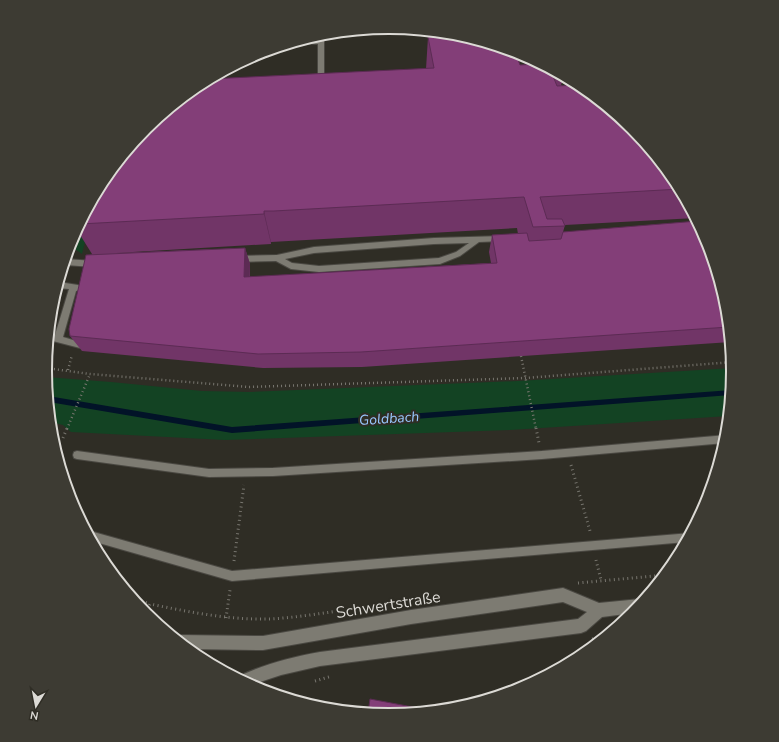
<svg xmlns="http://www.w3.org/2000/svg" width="779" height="742" font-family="'Nunito Sans',sans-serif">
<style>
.green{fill:#134323}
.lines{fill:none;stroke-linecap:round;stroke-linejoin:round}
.stream{fill:#021328;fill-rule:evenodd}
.service-casing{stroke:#4a4842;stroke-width:2}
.tertiary-casing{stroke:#4a4842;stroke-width:2}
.path-far1{stroke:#78766f;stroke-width:2.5;stroke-dasharray:1 3;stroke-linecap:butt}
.path{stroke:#78766f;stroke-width:3;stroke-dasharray:1 3.5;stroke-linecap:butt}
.service{fill:#7d7b72;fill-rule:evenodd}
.tertiary{fill:#7d7b72;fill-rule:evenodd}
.wall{fill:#713567;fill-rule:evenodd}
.shaded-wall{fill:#5c2b54}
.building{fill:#833e78;stroke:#5c2b54}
.labels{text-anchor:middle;stroke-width:4;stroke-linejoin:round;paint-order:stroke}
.water-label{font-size:14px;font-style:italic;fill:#99c9ff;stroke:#2f2d25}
.near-street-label{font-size:16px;fill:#dcdad5;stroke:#2f2d25}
.rim{fill:none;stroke:#dcdad5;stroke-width:2}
</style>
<rect width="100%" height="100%" fill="#2f2d25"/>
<path class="green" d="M 87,234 L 82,254 L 75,249 L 72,238 L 74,235 Z
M 733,368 L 729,416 L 510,430 L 225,440 L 71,432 L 63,425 L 51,422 L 46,377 L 111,382 L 202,391 L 250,392 L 518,381 Z"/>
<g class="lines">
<path class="stream" d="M 732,390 L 731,395 L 232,433 L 49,402 L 48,396 L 232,427 Z"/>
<g class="service-casing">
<path id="service" d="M 323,34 L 324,34 L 324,85 L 321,87 L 318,85 L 318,44 L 291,43 L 300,40 L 318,40 L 318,35 Z
M 553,76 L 564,76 L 569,79 L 551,79 L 550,78 Z
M 502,236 L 504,237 L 505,239 L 504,241 L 479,242 L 460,256 L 440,264 L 319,272 L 291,269 L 276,261 L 237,262 L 233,259 L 237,256 L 277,255 L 314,247 L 434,238 ZM 469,243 L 456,252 L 439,258 L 319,266 L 292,263 L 285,259 L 314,253 L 434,244 Z
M 66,259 L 94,261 L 98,264 L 94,267 L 65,265 Z
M 59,282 L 78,285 L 82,288 L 81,290 L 76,291 L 63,337 L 83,343 L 84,345 L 83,347 L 80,348 L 49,340 L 49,334 L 55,335 L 69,289 L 57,288 Z
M 727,435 L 725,443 L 542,459 L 273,476 L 209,477 L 77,459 L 74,458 L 73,455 L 74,452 L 77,451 L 209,469 L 273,468 L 542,451 Z
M 90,531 L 232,571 L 691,533 L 686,542 L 232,581 L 92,541 L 88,532 Z"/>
</g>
<g class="tertiary-casing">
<path id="tertiary" d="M 563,588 L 599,603 L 640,599 L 644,601 L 633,613 L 602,617 L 586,631 L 581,633 L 320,666 L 281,675 L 251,685 L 238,678 L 239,676 C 265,664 292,657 320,652 L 578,619 L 587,612 L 563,602 L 411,624 L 263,650 L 189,649 L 174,637 L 179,635 L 263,636 L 411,610 Z"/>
</g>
<path class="path-far1" d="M 521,356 L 536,429
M 46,368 L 90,374 L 249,387 L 525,378 L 733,362
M 68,370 L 72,355
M 67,429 L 90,374"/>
<path class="path" d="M 536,428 L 539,443
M 63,438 L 67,428
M 571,465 L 590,531
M 596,560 L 601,580
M 234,561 L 244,485
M 578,583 L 665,575
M 133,598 L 150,604
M 145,613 L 150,604 C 189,612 229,620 269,619 C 292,618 316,614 339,611
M 226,618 L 230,590
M 592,639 L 605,637
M 315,681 L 332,676"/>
<use href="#service" class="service"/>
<use href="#tertiary" class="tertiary"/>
</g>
<path class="wall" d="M 428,37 L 520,65 L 541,64 L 564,76 L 561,85 L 676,180 L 696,218 L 565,225 L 563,232 L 727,304 L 731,342 L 362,367 L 263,368 L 82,351 L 70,336 L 92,254 L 77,230 L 104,180 L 426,69 ZM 517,228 L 518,234 L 492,235 L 489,252 L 491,263 L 250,277 L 250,264 L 245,248 L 116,253 L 271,244 L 271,242 Z"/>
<path class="shaded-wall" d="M 264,211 L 271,242 L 271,244 L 264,214 Z
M 245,248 L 250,264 L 249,293 L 244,277 Z"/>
<path class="building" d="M 464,36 L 515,51 L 520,65 L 541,64 L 562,75 L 553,76 L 557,86 L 580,85 L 581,85 L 633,128 L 676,180 L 680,189 L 540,197 L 547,219 L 562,219 L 565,226 L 533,227 L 524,197 L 274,211 L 264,211 L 264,214 L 80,224 L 104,180 L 146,128 L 199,85 L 209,79 L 434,68 L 428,37 Z
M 698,221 L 707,240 L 727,304 L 729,327 L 361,352 L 258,354 L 70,336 L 69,329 L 86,255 L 245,248 L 244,277 L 497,263 L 492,235 L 527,233 L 529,241 L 561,239 L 563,232 Z
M 370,699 L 434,711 L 389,715 L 368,713 Z"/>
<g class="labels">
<g class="water-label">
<text transform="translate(389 418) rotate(-4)" y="5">Goldbach</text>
</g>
<g class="near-street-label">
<text transform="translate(388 604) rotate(-9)" y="6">Schwertstraße</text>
</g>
</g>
<path d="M0 0H779V742H0ZM52 371a337 337 0 1 1 674 0a337 337 0 1 1-674 0Z" fill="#3d3b33" fill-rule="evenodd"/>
<path class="rim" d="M52 371a337 337 0 1 1 674 0a337 337 0 1 1-674 0Z"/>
<g transform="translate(36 706) rotate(190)" stroke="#2f2d25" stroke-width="3" paint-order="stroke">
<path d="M0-3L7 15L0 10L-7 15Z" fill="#dcdad5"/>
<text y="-6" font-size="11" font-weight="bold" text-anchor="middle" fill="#dcdad5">N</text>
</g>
</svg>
